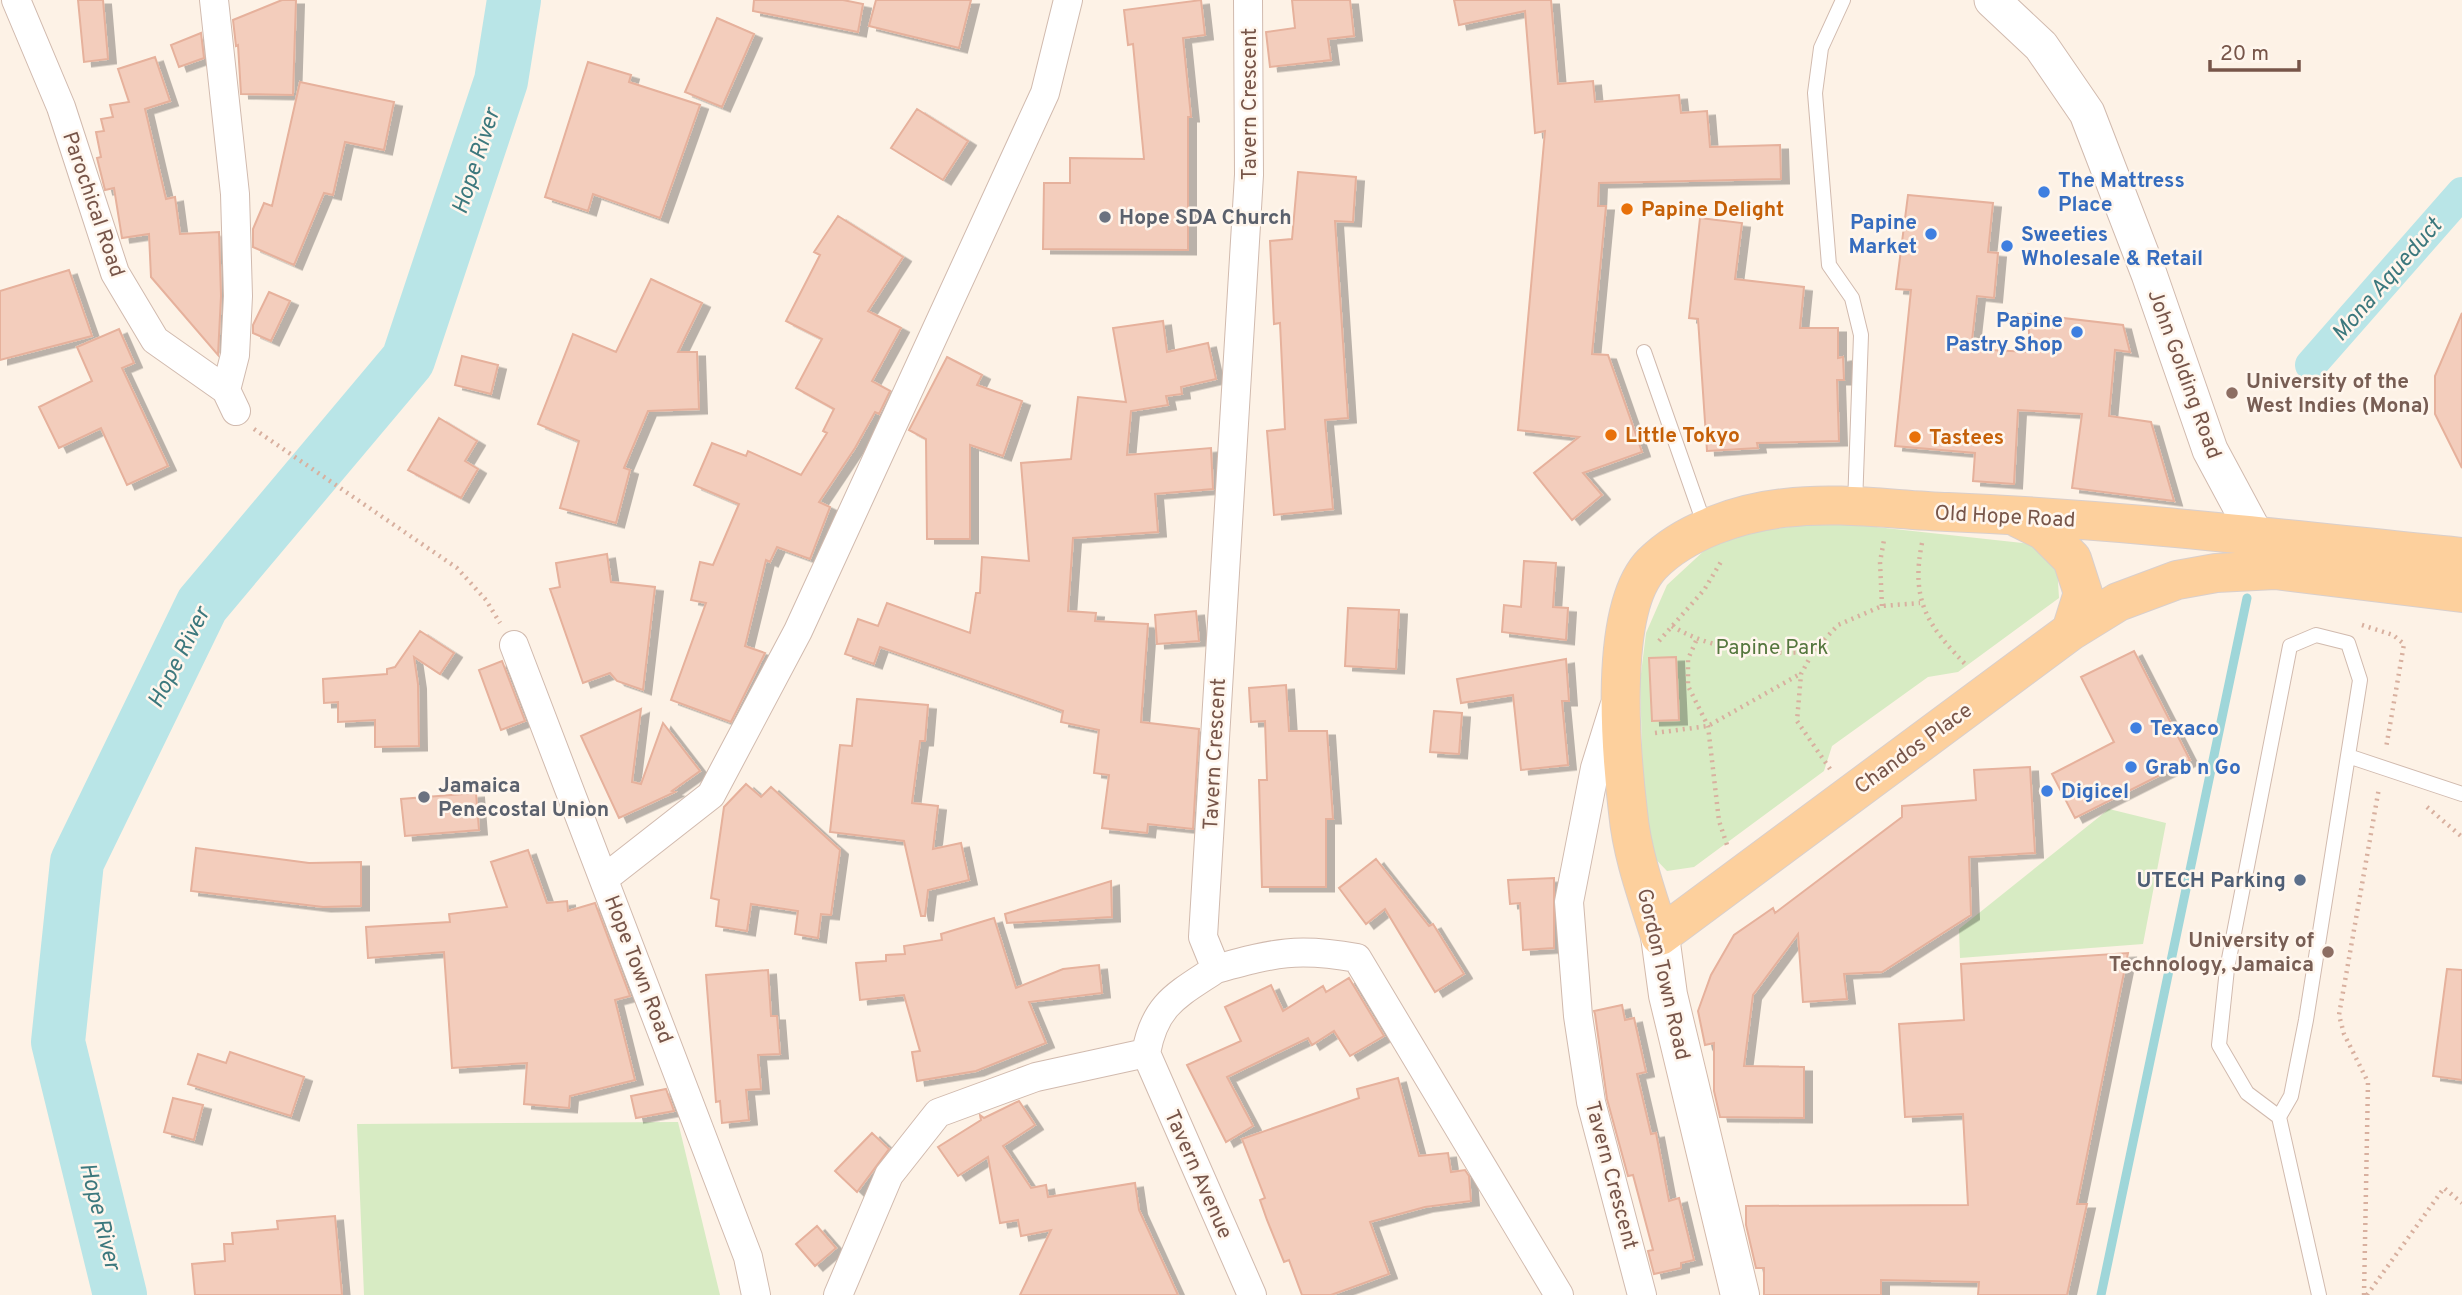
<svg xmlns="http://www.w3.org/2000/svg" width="2462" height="1295" font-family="Overpass,sans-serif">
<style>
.green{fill:#d7ebc3}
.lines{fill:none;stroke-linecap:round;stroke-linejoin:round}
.stream{stroke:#9fd6d9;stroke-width:9}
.canal{stroke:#b9e5e7;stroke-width:32}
.river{stroke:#b9e5e7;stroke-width:54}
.building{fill:#f3cdbc;stroke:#e6b19c;stroke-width:2;filter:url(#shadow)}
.service-casing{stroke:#d1baae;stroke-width:16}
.minor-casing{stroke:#d1baae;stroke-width:30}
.tertiary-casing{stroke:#d1baae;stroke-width:37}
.secondary-casing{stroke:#d4baab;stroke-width:40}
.primary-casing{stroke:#d9cfcc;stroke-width:40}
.path{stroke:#d8b09f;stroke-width:4.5;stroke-dasharray:2 5;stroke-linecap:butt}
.service{stroke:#fff;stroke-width:14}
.minor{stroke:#fff;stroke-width:28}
.tertiary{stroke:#fff;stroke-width:35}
.secondary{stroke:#fff;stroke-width:38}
.primary{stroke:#fdd09d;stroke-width:38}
.shop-dot{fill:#3f7fe0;stroke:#fff6ed;stroke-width:2.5}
.food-dot{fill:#e8710a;stroke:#fff6ed;stroke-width:2.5}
.worship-dot{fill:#6b7280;stroke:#fff6ed;stroke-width:2.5}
.education-dot{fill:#8d6e63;stroke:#fff6ed;stroke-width:2.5}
.service-dot{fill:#5c6f8a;stroke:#fff6ed;stroke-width:2.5}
.labels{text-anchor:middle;stroke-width:5;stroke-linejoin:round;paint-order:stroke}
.street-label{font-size:21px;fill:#775549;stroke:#fff6ed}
.shop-label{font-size:21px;font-weight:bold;fill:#366cbe;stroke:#fff6ed;text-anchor:start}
.food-label{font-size:21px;font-weight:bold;fill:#c56008;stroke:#fff6ed;text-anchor:start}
.worship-label{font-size:21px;font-weight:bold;fill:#5b616d;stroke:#fff6ed;text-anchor:start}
.education-label{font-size:21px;font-weight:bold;fill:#785e54;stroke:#fff6ed;text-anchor:start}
.park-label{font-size:21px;fill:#55773e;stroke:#fff6ed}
.service-label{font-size:21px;font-weight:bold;fill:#4e5e75;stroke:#fff6ed;text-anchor:end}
.water-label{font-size:23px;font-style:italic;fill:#3c787d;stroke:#fff6ed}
</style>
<defs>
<filter id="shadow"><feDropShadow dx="8" dy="4.5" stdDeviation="0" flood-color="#0004"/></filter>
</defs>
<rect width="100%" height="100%" fill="#fdf2e6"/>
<path class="green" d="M 1830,522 L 2042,545 L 2057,566 L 2059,598 L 1958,672 L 1928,677 L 1832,746 L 1824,771 L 1694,867 L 1667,871 L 1645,848 L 1640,682 L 1646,633 L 1667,585 L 1720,536 Z
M 2109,809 L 2166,823 L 2143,944 L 1960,958 L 1959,929 Z
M 678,1122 L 720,1295 L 364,1295 L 357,1124 Z"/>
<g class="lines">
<path class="stream" d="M 2101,1295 L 2247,598"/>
<path class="canal" d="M 2311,365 L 2462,193"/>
<path class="river" d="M 120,1295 L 58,1042 L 77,862 L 202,605 L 408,360 L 501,81 L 514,0"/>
</g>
<path class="building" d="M 78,0 L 103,0 L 108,59 L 84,62 Z
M 282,0 L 296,0 L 293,95 L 241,94 L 238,45 L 236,46 L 233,20 Z
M 754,0 L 843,0 L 863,4 L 858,32 L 753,11 Z
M 876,0 L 971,0 L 959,48 L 869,26 Z
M 1201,0 L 1205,35 L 1183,38 L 1191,117 L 1188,117 L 1188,250 L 1043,249 L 1044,183 L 1070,183 L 1070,158 L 1144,159 L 1133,44 L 1128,45 L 1124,10 Z
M 1292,0 L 1350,0 L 1354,36 L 1328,39 L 1331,60 L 1270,67 L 1266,32 L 1295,28 Z
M 1454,0 L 1551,0 L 1558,84 L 1593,81 L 1595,102 L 1679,95 L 1681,113 L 1707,111 L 1710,147 L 1780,145 L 1781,179 L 1599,183 L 1598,206 L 1606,206 L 1592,354 L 1608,355 L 1642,452 L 1583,473 L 1602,495 L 1572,520 L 1534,473 L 1579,437 L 1518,430 L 1545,131 L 1535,133 L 1525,11 L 1459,25 Z
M 717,18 L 754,34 L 722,107 L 685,92 Z
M 201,33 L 204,58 L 179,67 L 171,45 Z
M 155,57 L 170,101 L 145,109 L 166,199 L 175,197 L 180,234 L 219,232 L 221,296 L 218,355 L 151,277 L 149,234 L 122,238 L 114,188 L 105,190 L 97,158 L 101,157 L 96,132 L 104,131 L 101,119 L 113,117 L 110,105 L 129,102 L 118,69 Z
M 588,62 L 631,75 L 629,82 L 700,105 L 660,218 L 593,194 L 588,211 L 545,197 Z
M 300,82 L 394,102 L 384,150 L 345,142 L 333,195 L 324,193 L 294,265 L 253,247 L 253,229 L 264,203 L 272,206 Z
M 917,109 L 968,141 L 943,180 L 891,148 Z
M 1298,172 L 1356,177 L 1353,222 L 1335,221 L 1348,418 L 1325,420 L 1333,509 L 1274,515 L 1267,431 L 1285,429 L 1280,323 L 1274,324 L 1270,241 L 1292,239 Z
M 1908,195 L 1993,203 L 1988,252 L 1998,253 L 1994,298 L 1977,296 L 1971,349 L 2030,352 L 2028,314 L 2123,325 L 2130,352 L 2115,350 L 2109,416 L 2151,422 L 2174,501 L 2072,488 L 2082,414 L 2018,410 L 2014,484 L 1973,481 L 1975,453 L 1895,446 L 1911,290 L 1896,289 Z
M 838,216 L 903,257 L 868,311 L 901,328 L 872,381 L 890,391 L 879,414 L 875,412 L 855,448 L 819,502 L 830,507 L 810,559 L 777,547 L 770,562 L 766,560 L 745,646 L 765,653 L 731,722 L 671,700 L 706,603 L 691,600 L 700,562 L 713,565 L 739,504 L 694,485 L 712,443 L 746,456 L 748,451 L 801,475 L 827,433 L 823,431 L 834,409 L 796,388 L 822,339 L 786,321 L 820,255 L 814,252 Z
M 1700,218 L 1742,223 L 1735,279 L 1804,287 L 1800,328 L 1838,328 L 1838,358 L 1843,357 L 1844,380 L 1837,380 L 1839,441 L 1757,443 L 1758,448 L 1707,451 L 1698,319 L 1689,318 Z
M 69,270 L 92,336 L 0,360 L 0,291 Z
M 651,279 L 702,303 L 678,352 L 697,352 L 699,409 L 648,411 L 624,468 L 630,470 L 616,523 L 560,508 L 579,441 L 538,424 L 573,334 L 616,352 Z
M 269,292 L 290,301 L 271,341 L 253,333 L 253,325 Z
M 2462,313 L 2462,468 L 2435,414 L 2435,376 Z
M 1163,321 L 1167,352 L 1208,343 L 1216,379 L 1181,387 L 1182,394 L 1166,396 L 1168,405 L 1131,411 L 1127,455 L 1211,448 L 1213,489 L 1155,494 L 1158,532 L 1073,538 L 1068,611 L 1096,613 L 1095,621 L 1148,624 L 1141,722 L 1199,729 L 1193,829 L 1148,824 L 1147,833 L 1102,828 L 1109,775 L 1094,773 L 1099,730 L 1061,722 L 1063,711 L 880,647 L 874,664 L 845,654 L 858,619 L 878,626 L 887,603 L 970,633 L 976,593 L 980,593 L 982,557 L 1029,561 L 1021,463 L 1071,459 L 1078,397 L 1126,402 L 1113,328 Z
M 119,329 L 134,363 L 122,368 L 168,466 L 127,485 L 101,428 L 59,448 L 39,407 L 92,381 L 77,347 Z
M 462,356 L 498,365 L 491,394 L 455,385 Z
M 947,357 L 982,375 L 977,385 L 1022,401 L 1003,456 L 970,445 L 970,539 L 927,539 L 926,439 L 909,430 Z
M 439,418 L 477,441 L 465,461 L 478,469 L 461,498 L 408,470 Z
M 607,554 L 611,582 L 655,587 L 643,690 L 617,681 L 610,673 L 583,683 L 550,589 L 560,587 L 556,563 Z
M 1524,561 L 1556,563 L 1553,607 L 1568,608 L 1566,640 L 1502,632 L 1504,605 L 1521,607 Z
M 1348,608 L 1399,610 L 1396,669 L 1345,666 Z
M 1196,611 L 1199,641 L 1157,644 L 1155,615 Z
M 420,631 L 454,653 L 440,674 L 414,657 L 418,684 L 419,746 L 375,747 L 375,720 L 338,722 L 338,702 L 324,703 L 323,679 L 387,674 L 387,669 L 395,667 Z
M 2134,651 L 2190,760 L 2075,818 L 2052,774 L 2114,742 L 2081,677 Z
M 1676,657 L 1679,720 L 1652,721 L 1649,658 Z
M 1566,659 L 1569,701 L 1562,701 L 1568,765 L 1521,770 L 1513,695 L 1461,703 L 1457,679 Z
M 502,661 L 525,721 L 501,730 L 479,670 Z
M 1286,685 L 1289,731 L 1327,731 L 1333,819 L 1326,819 L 1326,887 L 1262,887 L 1259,780 L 1267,780 L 1265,721 L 1251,722 L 1249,688 Z
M 857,699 L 928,705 L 925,741 L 920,741 L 912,803 L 938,806 L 933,849 L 961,843 L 969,880 L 928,890 L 925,916 L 921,916 L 904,841 L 830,832 L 840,745 L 852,746 Z
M 641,709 L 632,782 L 641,784 L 663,723 L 700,771 L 672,791 L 675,792 L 619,818 L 581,736 Z
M 1434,711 L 1462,713 L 1459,754 L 1430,752 Z
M 2030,767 L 2035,853 L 1969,857 L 1971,915 L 1882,972 L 1844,974 L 1847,999 L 1803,1002 L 1798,934 L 1753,995 L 1744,1066 L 1804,1067 L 1804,1118 L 1720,1117 L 1714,1091 L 1714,1043 L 1705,1045 L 1698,1011 L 1711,975 L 1734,935 L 1773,908 L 1775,913 L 1902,817 L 1902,806 L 1976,800 L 1974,770 Z
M 746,784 L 761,797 L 771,787 L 840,850 L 831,915 L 821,914 L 818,938 L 795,934 L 798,911 L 751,904 L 747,931 L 716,926 L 719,900 L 711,898 L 724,807 Z
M 476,793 L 479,830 L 405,836 L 401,799 Z
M 196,848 L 309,863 L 361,862 L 361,906 L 323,907 L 191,891 Z
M 528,850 L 547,903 L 567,901 L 568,911 L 595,903 L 630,996 L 615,1000 L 635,1080 L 570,1096 L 569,1108 L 524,1104 L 527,1063 L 452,1068 L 444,952 L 368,958 L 366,927 L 450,922 L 449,914 L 507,907 L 491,862 Z
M 1376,859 L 1429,926 L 1433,924 L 1464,974 L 1435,992 L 1385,909 L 1366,924 L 1339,888 Z
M 1554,878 L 1554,948 L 1523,950 L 1520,903 L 1510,904 L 1508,880 Z
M 1111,881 L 1112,917 L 1007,923 L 1005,914 Z
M 994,918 L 1016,988 L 1063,969 L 1099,965 L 1102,993 L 1029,1002 L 1046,1043 L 976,1071 L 917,1081 L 912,1052 L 920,1051 L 904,995 L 860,1000 L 856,963 L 886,961 L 886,955 L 905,954 L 904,946 L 942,940 L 941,934 Z
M 2128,953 L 2077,1204 L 2087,1204 L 2067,1295 L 1978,1295 L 1979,1282 L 1881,1280 L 1881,1295 L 1764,1295 L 1764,1268 L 1756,1268 L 1746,1225 L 1746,1206 L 1968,1205 L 1963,1114 L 1905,1117 L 1899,1024 L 1964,1020 L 1961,964 Z
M 2447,969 L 2462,970 L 2462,1080 L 2433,1076 Z
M 768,970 L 771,1016 L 777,1016 L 780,1054 L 758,1055 L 761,1089 L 746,1090 L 749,1120 L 722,1123 L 720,1101 L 716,1102 L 706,975 Z
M 1349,978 L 1384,1036 L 1350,1056 L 1334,1031 L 1312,1045 L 1308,1038 L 1227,1077 L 1253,1126 L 1226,1142 L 1187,1065 L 1241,1041 L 1225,1007 L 1271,985 L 1283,1011 L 1323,986 L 1326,992 Z
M 1622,1005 L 1625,1020 L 1634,1018 L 1646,1072 L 1637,1074 L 1651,1134 L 1656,1133 L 1669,1201 L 1679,1198 L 1694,1260 L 1681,1263 L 1681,1268 L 1654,1274 L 1648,1251 L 1653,1250 L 1633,1175 L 1628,1176 L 1607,1099 L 1595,1014 L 1594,1011 Z
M 230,1052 L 304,1077 L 291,1116 L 188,1084 L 198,1054 L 226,1063 Z
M 1398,1078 L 1419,1156 L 1448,1153 L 1451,1172 L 1465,1170 L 1469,1176 L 1471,1201 L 1425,1207 L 1370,1222 L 1389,1274 L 1331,1295 L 1302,1295 L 1289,1260 L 1284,1262 L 1267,1220 L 1260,1200 L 1265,1198 L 1242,1139 L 1359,1098 L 1357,1089 Z
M 666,1089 L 674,1111 L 636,1118 L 631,1096 Z
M 173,1098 L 203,1105 L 194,1140 L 164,1132 Z
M 1019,1101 L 1035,1125 L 1003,1146 L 1031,1188 L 1046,1185 L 1048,1197 L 1135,1183 L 1139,1210 L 1178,1295 L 1020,1295 L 1051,1230 L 1021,1236 L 1018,1220 L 1000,1223 L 988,1157 L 958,1176 L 938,1147 L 981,1120 L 980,1115 L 984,1118 Z
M 872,1133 L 889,1149 L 857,1192 L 835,1171 Z
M 335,1216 L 342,1295 L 195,1295 L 192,1264 L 225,1261 L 224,1244 L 233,1244 L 232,1233 L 278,1229 L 277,1221 Z
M 817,1226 L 836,1248 L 815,1266 L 796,1244 Z"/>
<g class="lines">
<g class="service-casing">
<path id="service" d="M 1843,0 L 1821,48 L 1815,93 L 1829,265 L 1852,298 L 1861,335 L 1855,505
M 1644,352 L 1706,529
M 2348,756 L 2462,794
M 2279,1117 L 2291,1096 L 2306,1020 L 2360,680 L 2348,643 L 2316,635 L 2290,646 L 2227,969 L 2219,1045 L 2247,1093 L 2279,1117 L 2319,1295"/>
</g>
<g class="minor-casing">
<path id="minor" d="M 16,0 L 61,107 L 115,273 L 155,340 L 226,390 L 236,411
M 214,0 L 235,194 L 238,296 L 235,355 L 226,390
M 1248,0 L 1249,175 L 1203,937 L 1216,969 C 1275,953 1296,947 1357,958 L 1559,1295
M 514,645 L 748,1257 L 756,1295
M 1614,707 L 1595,768 L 1569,902 L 1578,1016 L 1591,1102 L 1642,1295
M 605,878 L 711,795 L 798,631 L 1045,93 L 1068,0
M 1146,1053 L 1252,1295
M 838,1295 L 889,1175 L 938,1113 L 1036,1077 L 1146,1053 C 1155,1004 1177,995 1216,969"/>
</g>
<g class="tertiary-casing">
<path id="tertiary" d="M 1992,0 L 2041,46 L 2087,113 L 2149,274 L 2210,450 L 2268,558"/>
</g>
<g class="secondary-casing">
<path id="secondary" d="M 1660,936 L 1668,995 L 1740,1295"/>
</g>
<g class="primary-casing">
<path id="primary" d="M 2014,516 L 2044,531 L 2072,559 L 2083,593 L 2071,631
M 2462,557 C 2291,540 2119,519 1948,512 C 1893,510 1839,501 1784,508 C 1739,513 1685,531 1652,564 C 1608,609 1621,753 1628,812 C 1632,855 1647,895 1660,936 L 2071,631 L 2118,602 L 2177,580 L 2216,573 L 2275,570 L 2462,593"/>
</g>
<path class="path" d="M 254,429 L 457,568 L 486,600 L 500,623
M 1922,543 C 1910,602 1929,627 1968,667
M 1882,606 L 1880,562 L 1884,540
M 2362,625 L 2393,635 L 2404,644 L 2386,748
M 1672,626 C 1715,652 1764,654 1812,652
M 1659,641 L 1704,590 L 1722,560
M 1696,641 L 1688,659 L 1688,686 L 1708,726 L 1719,821 L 1727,845
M 1655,733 L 1708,726 L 1800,674
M 1830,769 L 1797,721 L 1801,674 L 1813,652 L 1838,625 L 1882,606 L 1920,603
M 2427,807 L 2462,837
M 2364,1295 L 2368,1082 L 2344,1034 L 2339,1015 L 2379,788
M 2367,1295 L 2444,1188 L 2462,1203"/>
<use href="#service" class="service"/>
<use href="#minor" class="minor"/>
<use href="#tertiary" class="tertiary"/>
<use href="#secondary" class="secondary"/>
<use href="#primary" class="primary"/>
</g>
<g class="shop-dot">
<circle cx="2044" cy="192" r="7"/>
<circle cx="1931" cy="234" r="7"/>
<circle cx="2007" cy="246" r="7"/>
<circle cx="2077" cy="332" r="7"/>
<circle cx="2136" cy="728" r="7"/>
<circle cx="2131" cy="767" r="7"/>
<circle cx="2047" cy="791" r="7"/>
</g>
<g class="food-dot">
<circle cx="1627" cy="209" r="7"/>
<circle cx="1611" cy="435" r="7"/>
<circle cx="1915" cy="437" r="7"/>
</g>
<g class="worship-dot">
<circle cx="1105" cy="217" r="7"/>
<circle cx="424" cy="797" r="7"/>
</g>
<g class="education-dot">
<circle cx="2232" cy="393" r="7"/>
<circle cx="2328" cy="952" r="7"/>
</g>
<circle class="service-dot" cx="2300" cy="880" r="7"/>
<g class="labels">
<g class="street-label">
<text transform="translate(1249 104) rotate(-90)" y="7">Tavern Crescent</text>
<text transform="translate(94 204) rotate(71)" y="7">Parochical Road</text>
<text transform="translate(2185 374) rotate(70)" y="7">John Golding Road</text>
<text transform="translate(2005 516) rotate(3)" y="7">Old Hope Road</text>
<text transform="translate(1913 748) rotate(-36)" y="7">Chandos Place</text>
<text transform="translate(1214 754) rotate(-87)" y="7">Tavern Crescent</text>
<text transform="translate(639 969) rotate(69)" y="7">Hope Town Road</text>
<text transform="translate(1664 974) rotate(77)" y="7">Gordon Town Road</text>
<text transform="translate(1199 1174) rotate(66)" y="7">Tavern Avenue</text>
<text transform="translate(1612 1175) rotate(75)" y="7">Tavern Crescent</text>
</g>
<g class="shop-label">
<text x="2058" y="187">The Mattress<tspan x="2058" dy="24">Place</tspan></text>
<text x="1917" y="229" text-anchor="end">Papine<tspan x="1917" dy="24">Market</tspan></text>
<text x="2021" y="241">Sweeties<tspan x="2021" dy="24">Wholesale &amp; Retail</tspan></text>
<text x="2063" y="327" text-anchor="end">Papine<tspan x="2063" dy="24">Pastry Shop</tspan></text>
<text x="2150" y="735">Texaco</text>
<text x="2145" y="774">Grab n Go</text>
<text x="2061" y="798">Digicel</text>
</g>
<g class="food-label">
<text x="1641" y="216">Papine Delight</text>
<text x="1625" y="442">Little Tokyo</text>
<text x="1929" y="444">Tastees</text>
</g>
<g class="worship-label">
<text x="1119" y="224">Hope SDA Church</text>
<text x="438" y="792">Jamaica<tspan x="438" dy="24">Penecostal Union</tspan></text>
</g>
<g class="education-label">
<text x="2246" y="388">University of the<tspan x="2246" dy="24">West Indies (Mona)</tspan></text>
<text x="2314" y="947" text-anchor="end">University of<tspan x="2314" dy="24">Technology, Jamaica</tspan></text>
</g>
<g class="park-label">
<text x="1772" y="654">Papine Park</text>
</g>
<g class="service-label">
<text x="2286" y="887">UTECH Parking</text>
</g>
<g class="water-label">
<text transform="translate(475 161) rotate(-72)" y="8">Hope River</text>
<text transform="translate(2386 279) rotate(-49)" y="8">Mona Aqueduct</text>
<text transform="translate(178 657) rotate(-63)" y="8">Hope River</text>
<text transform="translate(101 1216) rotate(76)" y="8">Hope River</text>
</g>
</g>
<path d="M2210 60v10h89v-10" fill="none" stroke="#775549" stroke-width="3.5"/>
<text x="2220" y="60" font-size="21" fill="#775549" stroke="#fff6ed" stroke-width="5" paint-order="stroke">20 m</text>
</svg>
